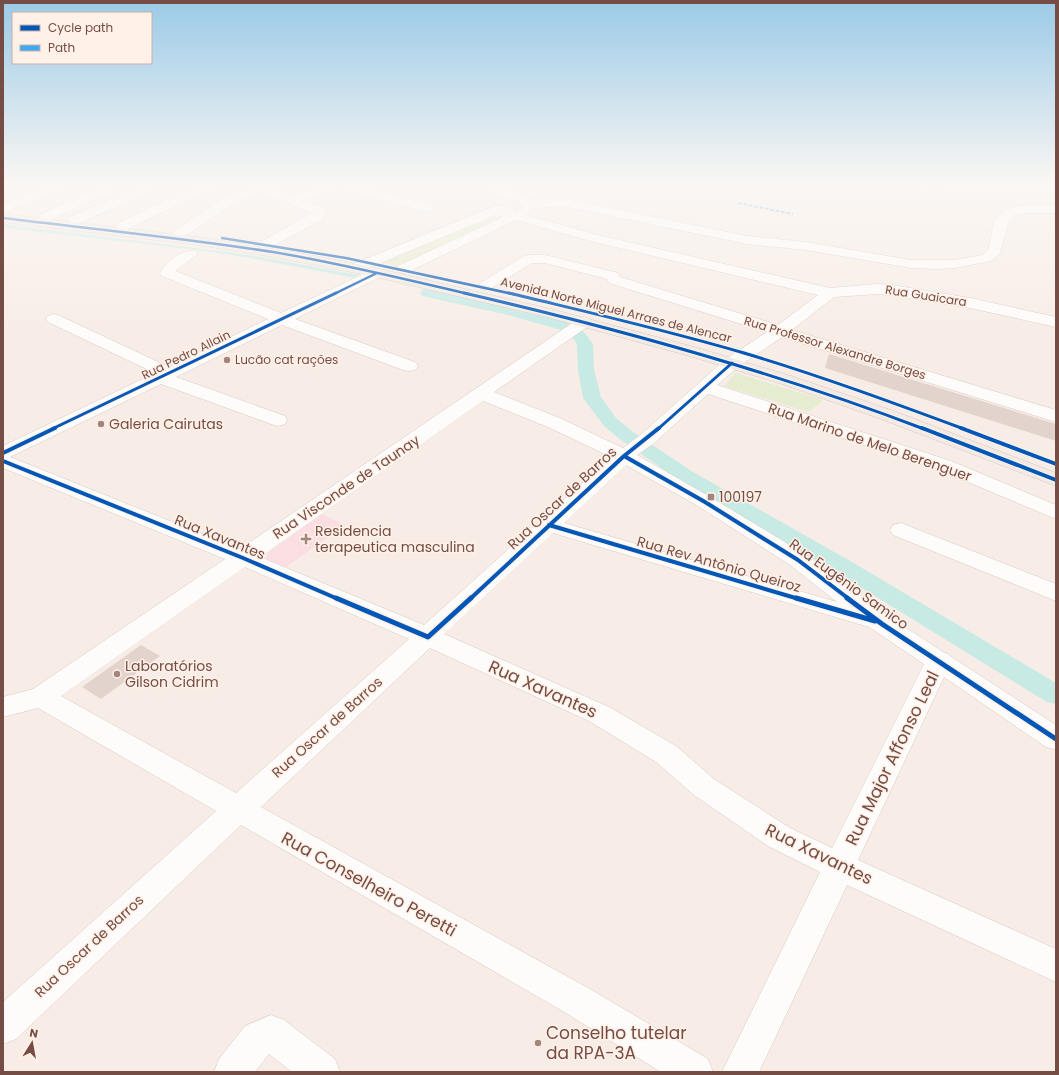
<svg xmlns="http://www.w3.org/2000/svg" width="1059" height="1075" font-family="Poppins,sans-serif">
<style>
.medical{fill:#fadee2}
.green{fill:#e6eccf}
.water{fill:#c7eae5}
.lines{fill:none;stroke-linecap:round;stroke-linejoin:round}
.canal{fill:#c7eae5;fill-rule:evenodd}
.building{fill:#e3d3cd}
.minor-casing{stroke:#d8c9c4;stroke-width:1}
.major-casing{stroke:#d6c7c3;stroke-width:1}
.minor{fill:#fefcfb;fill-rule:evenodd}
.major{fill:#f2eae3;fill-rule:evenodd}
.quiet{stroke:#3fa9f5;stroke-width:2;stroke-dasharray:3.5 2;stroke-linecap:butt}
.cycleway-far3-casing{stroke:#fff1e7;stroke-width:4}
.cycleway-far2-casing{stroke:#fff1e7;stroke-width:5}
.cycleway-far1-casing{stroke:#fff1e7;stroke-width:6}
.cycleway-casing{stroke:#fff1e7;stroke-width:8}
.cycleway-far3{stroke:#0057b8;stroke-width:2.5}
.cycleway-far2{stroke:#0057b8;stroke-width:3}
.cycleway-far1{stroke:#0057b8;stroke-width:4}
.cycleway{stroke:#0057b8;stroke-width:5}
.poi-dot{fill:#a3857d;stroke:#fff1e7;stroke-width:1.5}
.labels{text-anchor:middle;stroke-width:3;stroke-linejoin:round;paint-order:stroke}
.far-street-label{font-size:12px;fill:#764d45;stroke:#fff1e7}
.far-poi-label{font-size:12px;fill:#764d45;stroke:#fff1e7;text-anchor:start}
.poi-label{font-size:14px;fill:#764d45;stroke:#fff1e7;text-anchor:start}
.street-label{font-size:14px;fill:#764d45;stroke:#fff1e7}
.near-street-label{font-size:17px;fill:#764d45;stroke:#fff1e7}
.near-poi-label{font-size:17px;fill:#764d45;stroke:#fff1e7;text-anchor:start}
</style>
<rect width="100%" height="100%" fill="#f7ede6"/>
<path class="medical" d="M 322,514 L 345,525 L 286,567 L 267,559 L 267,553 Z"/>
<path class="green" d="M 493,216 L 501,219 L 399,267 L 380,262 Z
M 736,373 L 823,400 L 809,412 L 724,386 Z"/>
<path class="water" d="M 3,224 L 251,255 L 360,275 L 355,278 L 245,257 L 191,249 L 3,228 Z"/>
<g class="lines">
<path class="canal" d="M 427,289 L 506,306 L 566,322 L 569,325 L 566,328 L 561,330 L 504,314 L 422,296 L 420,293 L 422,290 Z
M 578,329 L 583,331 L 593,344 L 594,370 L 601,397 L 616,418 L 633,432 L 693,472 L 852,562 L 1056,683 L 1056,704 L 1047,702 L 836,572 L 679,480 L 621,440 L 604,426 L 583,398 L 578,370 L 577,344 L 570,334 L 573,331 Z"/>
</g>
<path class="building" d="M 829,354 L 1056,424 L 1056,441 L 825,368 Z
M 141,645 L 160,656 L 101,699 L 82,687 Z"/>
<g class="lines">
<g class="minor-casing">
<path id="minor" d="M 51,185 L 67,185 L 65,188 L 3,213 L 3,204 Z
M 105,185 L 121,185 L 119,188 L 51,220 L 41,220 L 39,217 L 41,214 Z
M 143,185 L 159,185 L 157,188 L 80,223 L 70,223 L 68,220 L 70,217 Z
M 207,185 L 227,185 L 225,188 L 197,195 L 128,229 L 118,229 L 116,226 L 118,223 L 189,189 Z
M 250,185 L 266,185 L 292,196 L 324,185 L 355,185 L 431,205 L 432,208 L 431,211 L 426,212 L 339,188 L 303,200 L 325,209 L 326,212 L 321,220 L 272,247 L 267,248 L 262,247 L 260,244 L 262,241 L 312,213 L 262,192 L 230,205 L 185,236 L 175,236 L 173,233 L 175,230 L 222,199 L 251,187 Z
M 480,185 L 497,185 L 532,200 L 562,198 L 747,236 L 806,242 L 911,260 L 955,260 L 982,255 L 988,250 C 991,242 991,232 994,223 C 1003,201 1037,205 1056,205 L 1056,213 L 1025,213 L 1014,216 L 1009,220 L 1000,254 L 991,261 L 955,268 L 939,269 L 911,268 L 806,250 L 747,244 L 562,206 L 528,209 L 524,208 L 521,203 L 482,188 Z
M 894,185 L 1056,186 L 1056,194 L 900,189 L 896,188 Z
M 494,206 L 513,207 L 514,212 L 523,208 L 528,209 L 529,212 L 527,215 L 593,234 L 830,288 L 877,284 L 892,285 L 970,298 L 1056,317 L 1056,327 L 970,308 L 892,295 L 877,294 L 834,297 L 792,330 L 1056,410 L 1056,422 L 782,337 L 738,367 L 717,385 L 951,461 L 1056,505 L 1056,519 L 937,469 L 708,394 L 653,444 L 637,455 L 712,498 L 806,555 L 891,618 L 943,652 L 948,654 L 950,656 L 1056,725 L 1056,750 L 1046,747 L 944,677 L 858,860 L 1056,949 L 1056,982 L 847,885 L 759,1072 L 722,1072 L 820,872 L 768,846 L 694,795 L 656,762 L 589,721 L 430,648 L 261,807 L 590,989 L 708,1059 L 713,1072 L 661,1072 L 566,1013 L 241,825 L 16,1039 L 3,1044 L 3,1002 L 216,811 L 38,708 L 3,717 L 3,697 L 33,689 L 225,559 L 3,468 L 3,446 L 155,373 L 48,322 L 46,319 L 48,316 L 54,314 L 60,316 L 169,367 L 268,319 L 162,276 L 160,273 C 165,262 184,248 196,251 L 198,254 L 175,271 L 281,313 L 372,270 L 377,269 L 382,270 L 384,273 L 382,276 L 295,319 L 415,362 L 418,366 L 415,370 L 409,371 L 403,370 L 282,325 L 176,377 L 285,416 L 287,420 L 285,424 L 278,426 L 271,424 L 161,384 L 10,457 L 240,549 L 578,319 L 584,317 L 590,319 L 592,322 L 590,325 L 494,392 L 562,419 L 623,448 L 639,436 L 726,359 L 767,332 L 609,283 L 607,279 L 545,263 L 532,263 L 490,289 L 485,290 L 480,289 L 478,286 L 480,283 L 524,256 L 529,255 L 545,255 L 618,273 L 620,277 L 778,325 L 818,295 L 590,241 L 516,220 L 408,272 L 403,273 L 398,272 L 396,269 L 398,266 L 503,217 L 496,215 L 361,271 L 356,272 L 351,271 L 349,268 L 351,265 ZM 483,401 L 548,427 L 611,457 L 424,625 L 260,557 ZM 626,465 L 698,506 L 790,565 L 837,602 L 564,523 ZM 553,533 L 869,627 L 924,664 L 832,848 L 790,828 L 714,779 L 676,746 L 609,707 L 444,634 ZM 245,567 L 409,639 L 236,793 L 61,696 Z
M 901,523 L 1056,584 L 1056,601 L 893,535 L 890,530 L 893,525 Z
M 271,1015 L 284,1020 L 335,1059 L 340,1072 L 292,1072 L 269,1054 L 255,1072 L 214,1072 L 219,1059 L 245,1026 Z"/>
</g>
<g class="major-casing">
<path id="major" d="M 3,214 L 197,237 L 274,248 L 367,266 L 551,309 L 698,348 L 791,376 L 894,411 L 1056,473 L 1056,486 L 881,419 L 779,383 L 686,355 L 547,317 L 367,275 L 274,257 L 197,245 L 3,222 Z"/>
</g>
<use href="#minor" class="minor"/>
<use href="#major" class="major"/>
<path class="quiet" d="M 738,203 L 793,214"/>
<g class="cycleway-far3-casing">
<path id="cycleway-far3" d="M 3,218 C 93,229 184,238 273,252 C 339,263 404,279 469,294
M 222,238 L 346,258 L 513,294
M 334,294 L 377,273"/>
</g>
<g class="cycleway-far2-casing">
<path id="cycleway-far2" d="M 464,293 C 620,329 775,372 924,429
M 509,293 C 587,312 666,330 744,353 C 818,375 891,402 964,429
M 52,429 L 336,293
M 658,429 L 732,363"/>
</g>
<g class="cycleway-far1-casing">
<path id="cycleway-far1" d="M 922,428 L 1056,480
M 961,428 L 1056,464
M 3,453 L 55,428
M 624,456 L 705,502 L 798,560 L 849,599
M 3,461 L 243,558 L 338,599
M 549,525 L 799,599
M 470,599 L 624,456 L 659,428"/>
</g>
<g class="cycleway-casing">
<path id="cycleway" d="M 336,598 L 428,637 L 471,598
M 796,598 L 875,621
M 847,598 L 882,624 L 1056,739"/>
</g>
<use href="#cycleway-far3" class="cycleway-far3"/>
<use href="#cycleway-far2" class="cycleway-far2"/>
<use href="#cycleway-far1" class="cycleway-far1"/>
<use href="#cycleway" class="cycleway"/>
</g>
<linearGradient id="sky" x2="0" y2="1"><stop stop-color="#9bcae7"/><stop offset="0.55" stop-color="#fbf7f4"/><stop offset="1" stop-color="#fbf7f4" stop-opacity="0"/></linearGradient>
<rect width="1059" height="335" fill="url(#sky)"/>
<g class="poi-dot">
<circle cx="227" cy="360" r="4"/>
<circle cx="101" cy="424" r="4"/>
<rect x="707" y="493" width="8" height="8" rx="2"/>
<path d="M304 533h4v4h4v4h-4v4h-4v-4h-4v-4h4z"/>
<circle cx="117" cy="674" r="4"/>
<circle cx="538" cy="1043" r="4"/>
</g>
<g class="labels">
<g class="far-street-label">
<text transform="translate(926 296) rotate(9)" y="4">Rua Guaicara</text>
<text transform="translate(616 310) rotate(14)" y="4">Avenida Norte Miguel Arraes de Alencar</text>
<text transform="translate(835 348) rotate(17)" y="4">Rua Professor Alexandre Borges</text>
<text transform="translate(186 355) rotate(-26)" y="4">Rua Pedro Allain</text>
</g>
<g class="far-poi-label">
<text x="235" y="364">Lucão cat rações</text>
</g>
<g class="poi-label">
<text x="109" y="429">Galeria Cairutas</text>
<text x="719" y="502">100197</text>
<text x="315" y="536">Residencia<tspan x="315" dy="16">terapeutica masculina</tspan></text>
<text x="125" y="671">Laboratórios<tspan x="125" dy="16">Gilson Cidrim</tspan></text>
</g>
<g class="street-label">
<text transform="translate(870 442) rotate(19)" y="5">Rua Marino de Melo Berenguer</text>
<text transform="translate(346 487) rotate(-34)" y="5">Rua Visconde de Taunay</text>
<text transform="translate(562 498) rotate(-43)" y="5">Rua Oscar de Barros</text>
<text transform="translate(220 537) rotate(22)" y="5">Rua Xavantes</text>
<text transform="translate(719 564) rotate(16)" y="5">Rua Rev Antônio Queiroz</text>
<text transform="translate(849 584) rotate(36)" y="5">Rua Eugênio Samico</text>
<text transform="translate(327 727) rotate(-42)" y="5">Rua Oscar de Barros</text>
<text transform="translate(89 946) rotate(-43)" y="5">Rua Oscar de Barros</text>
</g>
<g class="near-street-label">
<text transform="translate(543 689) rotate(24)" y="6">Rua Xavantes</text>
<text transform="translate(892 758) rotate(-64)" y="6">Rua Major Affonso Leal</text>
<text transform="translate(819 854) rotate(26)" y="6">Rua Xavantes</text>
<text transform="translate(369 884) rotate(29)" y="6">Rua Conselheiro Peretti</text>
</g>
<g class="near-poi-label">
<text x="546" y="1039">Conselho tutelar<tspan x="546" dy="20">da RPA-3A</tspan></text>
</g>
</g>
<rect width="1059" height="1075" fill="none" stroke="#764d45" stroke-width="8"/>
<rect x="12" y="12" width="140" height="52" fill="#fff1e7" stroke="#c8afa6"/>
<rect x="20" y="25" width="20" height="6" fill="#0057b8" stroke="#c8afa6"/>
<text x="48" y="32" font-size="12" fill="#764d45">Cycle path</text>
<rect x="20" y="45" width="20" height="6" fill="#3fa9f5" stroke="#c8afa6"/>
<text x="48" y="52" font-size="12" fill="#764d45">Path</text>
<g transform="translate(32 1043) rotate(11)" stroke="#fff1e7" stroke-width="3" paint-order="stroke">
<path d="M0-3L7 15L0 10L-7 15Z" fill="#764d45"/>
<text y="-6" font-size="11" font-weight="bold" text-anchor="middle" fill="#764d45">N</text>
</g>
</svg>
